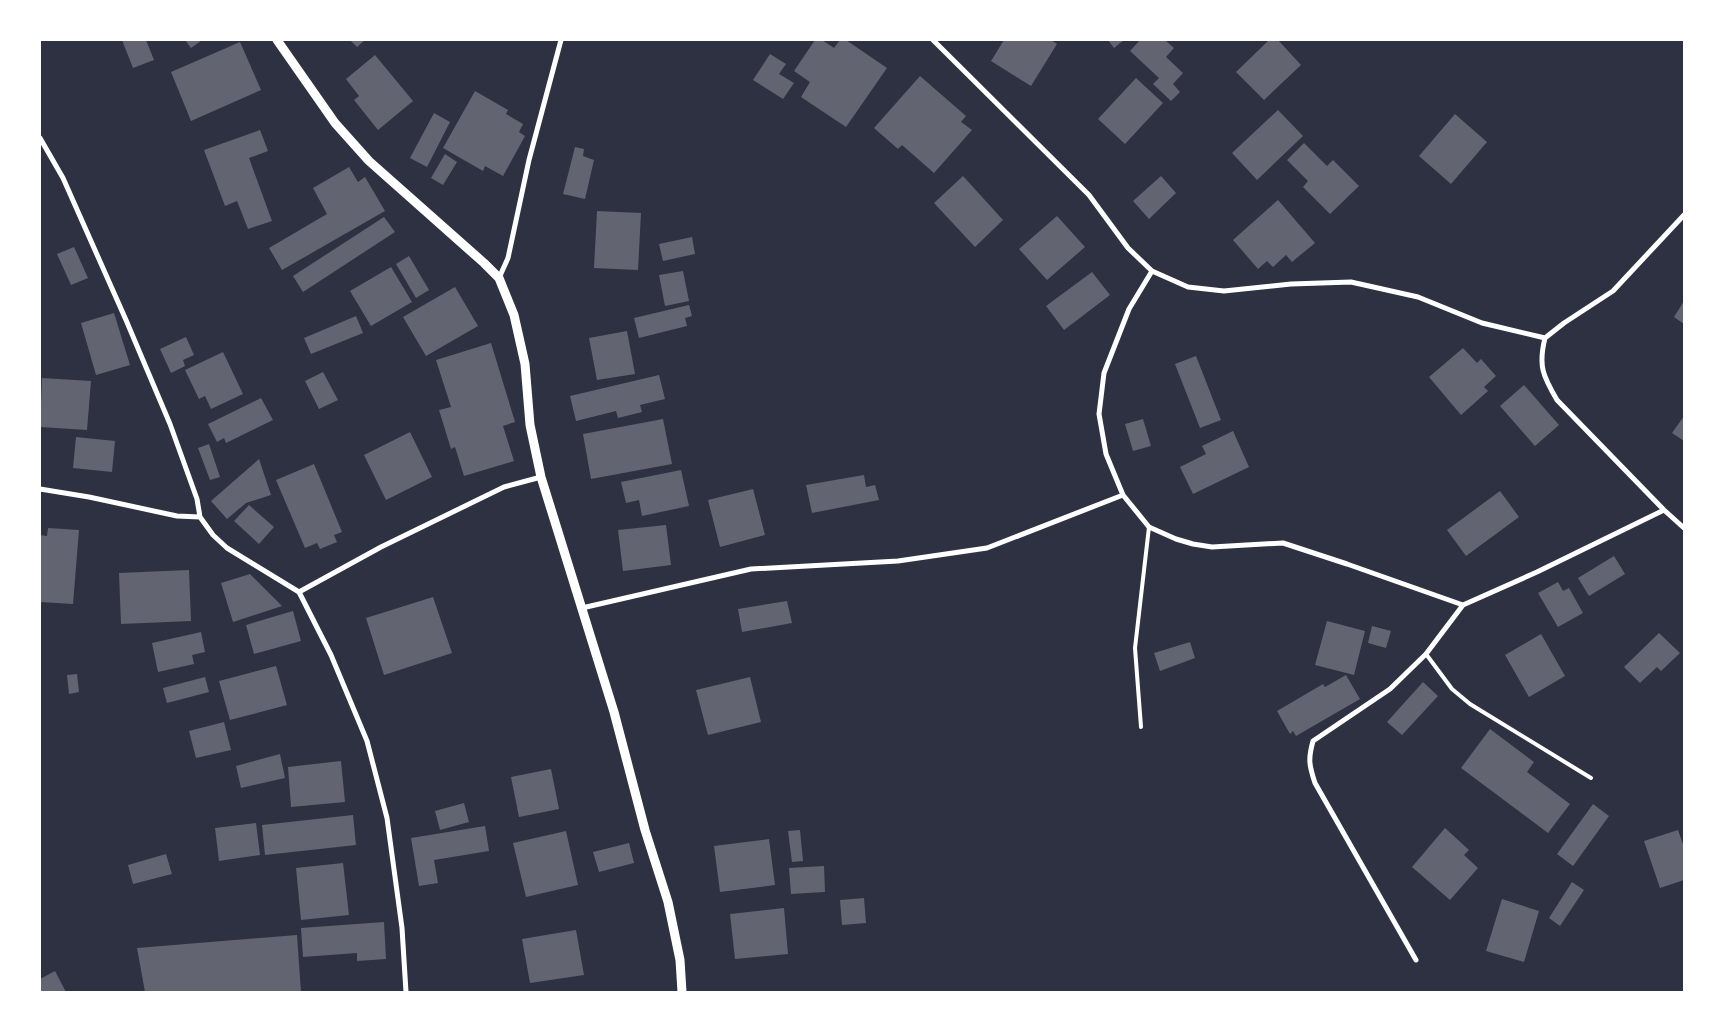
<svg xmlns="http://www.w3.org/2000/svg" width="1724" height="1032" font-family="'DejaVu Sans',sans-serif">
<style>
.building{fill:#626471}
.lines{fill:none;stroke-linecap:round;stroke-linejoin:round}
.service{stroke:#fff;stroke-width:4}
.minor{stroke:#fff;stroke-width:5}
.tertiary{stroke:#fff;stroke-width:9}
</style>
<rect width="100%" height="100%" fill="#2d3142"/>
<path class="building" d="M 122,40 L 146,40 L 154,60 L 133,68 Z
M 185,40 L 202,40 L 191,48 Z
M 350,40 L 365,40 L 357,47 Z
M 815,40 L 822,40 L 834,48 L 840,40 L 846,40 L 887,68 L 846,127 L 801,97 L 810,82 L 794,71 Z
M 1004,40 L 1051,40 L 1057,44 L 1031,86 L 991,61 Z
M 1108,40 L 1124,40 L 1114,48 Z
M 1140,40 L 1165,40 L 1174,48 L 1166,57 L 1183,73 L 1173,84 L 1180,92 L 1171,101 L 1153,84 L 1159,78 L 1130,51 Z
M 1269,40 L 1278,40 L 1301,65 L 1264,100 L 1236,72 Z
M 240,42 L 261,90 L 191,121 L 171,72 Z
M 770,54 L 786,64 L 779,74 L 794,83 L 783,99 L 753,80 Z
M 375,55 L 413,101 L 378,130 L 354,100 L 359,96 L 346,79 Z
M 920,76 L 966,116 L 961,122 L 972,130 L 934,173 L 902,145 L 898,149 L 874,128 Z
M 1136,78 L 1163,103 L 1125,144 L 1098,119 Z
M 475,91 L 508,110 L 506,114 L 523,124 L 519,132 L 525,136 L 503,176 L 485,166 L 483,171 L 443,148 Z
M 1278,110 L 1303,136 L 1257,180 L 1232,153 Z
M 434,113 L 450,122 L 427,167 L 410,158 Z
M 1455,114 L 1487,142 L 1451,184 L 1419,156 Z
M 260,130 L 268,151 L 249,158 L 272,221 L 248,229 L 237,201 L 225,206 L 204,150 Z
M 1304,143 L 1327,166 L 1333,160 L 1359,186 L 1330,214 L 1303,187 L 1308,181 L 1287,160 Z
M 575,147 L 584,149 L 583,156 L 594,160 L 585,199 L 563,194 Z
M 445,154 L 457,162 L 443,185 L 431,178 Z
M 349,167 L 358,182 L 365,177 L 385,211 L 282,270 L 269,248 L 327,214 L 313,188 Z
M 963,176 L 1003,220 L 975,247 L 934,203 Z
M 1161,176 L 1176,193 L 1149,219 L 1133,201 Z
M 1278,200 L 1315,243 L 1292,262 L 1286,255 L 1273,267 L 1267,261 L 1258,269 L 1233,240 Z
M 597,211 L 641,213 L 638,270 L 594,268 Z
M 1057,216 L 1085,247 L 1047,280 L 1019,249 Z
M 384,217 L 395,232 L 303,292 L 293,276 Z
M 692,237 L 695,254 L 663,261 L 659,244 Z
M 74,247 L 88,278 L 71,285 L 57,254 Z
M 409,256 L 429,290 L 416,298 L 396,264 Z
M 391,267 L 412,302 L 371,326 L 350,291 Z
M 683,271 L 689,301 L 665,306 L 659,275 Z
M 1092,272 L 1110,295 L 1064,330 L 1046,306 Z
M 455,287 L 478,326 L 426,356 L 403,317 Z
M 1684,301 L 1684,324 L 1674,317 Z
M 689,305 L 692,316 L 685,318 L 687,326 L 639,338 L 634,318 Z
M 114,313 L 130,365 L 96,375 L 81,323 Z
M 356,316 L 363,333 L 311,354 L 304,338 Z
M 627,331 L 635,374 L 597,380 L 589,338 Z
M 186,337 L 194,355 L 183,360 L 185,366 L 171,373 L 160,349 Z
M 491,343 L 515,422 L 503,426 L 514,461 L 464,476 L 455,447 L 451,449 L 439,410 L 451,407 L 436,360 Z
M 1463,348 L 1477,363 L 1481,359 L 1496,376 L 1484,387 L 1488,391 L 1461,415 L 1429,377 Z
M 223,352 L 243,394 L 211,409 L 205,396 L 199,399 L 185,370 Z
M 1196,356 L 1221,420 L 1200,428 L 1175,364 Z
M 323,372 L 338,400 L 319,409 L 305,381 Z
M 659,375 L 665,399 L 640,405 L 642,412 L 618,418 L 616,411 L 576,421 L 570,396 Z
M 42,378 L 91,381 L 87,430 L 40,427 Z
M 1524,385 L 1559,425 L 1535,446 L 1500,406 Z
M 261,398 L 273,420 L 226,443 L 224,438 L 217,442 L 208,424 Z
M 1684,416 L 1684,441 L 1672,433 Z
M 663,419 L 672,464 L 591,479 L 583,434 Z
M 1143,419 L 1151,446 L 1133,451 L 1125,424 Z
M 1233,431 L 1249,467 L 1193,494 L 1180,467 L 1206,454 L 1202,446 Z
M 410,432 L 432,477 L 386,500 L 364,455 Z
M 76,437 L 115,441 L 112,472 L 73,468 Z
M 209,444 L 220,477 L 210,480 L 198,448 Z
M 259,459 L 271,495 L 246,503 L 227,519 L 211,501 Z
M 314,464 L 342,532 L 334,535 L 337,542 L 320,549 L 317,543 L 305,548 L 276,480 Z
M 681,470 L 689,506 L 642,516 L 639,500 L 626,503 L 621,482 Z
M 864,475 L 866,487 L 875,485 L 879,500 L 812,513 L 806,485 Z
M 753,489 L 765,535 L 720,547 L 708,500 Z
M 1500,491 L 1519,517 L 1466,556 L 1447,530 Z
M 249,505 L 274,527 L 259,544 L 234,521 Z
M 666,525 L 671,565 L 623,571 L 618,530 Z
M 48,528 L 79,530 L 73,604 L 40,602 L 40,535 L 47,536 Z
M 1614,556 L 1625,574 L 1589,596 L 1578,578 Z
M 189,570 L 191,621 L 121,624 L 119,573 Z
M 250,574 L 282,606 L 233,622 L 221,583 Z
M 1558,582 L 1563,591 L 1569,588 L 1583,613 L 1558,627 L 1538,593 Z
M 433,597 L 452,653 L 384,675 L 366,618 Z
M 787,601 L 792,623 L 742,632 L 738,609 Z
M 293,611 L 301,641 L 254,654 L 246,625 Z
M 1327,621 L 1365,631 L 1354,675 L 1315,665 Z
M 1372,626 L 1391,631 L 1386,648 L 1368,643 Z
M 201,632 L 205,652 L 192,655 L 194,664 L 158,672 L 152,643 Z
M 1659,633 L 1680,653 L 1661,671 L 1657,667 L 1640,683 L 1624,667 Z
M 1541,634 L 1565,676 L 1529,697 L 1505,655 Z
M 1190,642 L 1195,658 L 1160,671 L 1154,653 Z
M 276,666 L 287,705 L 230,720 L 219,681 Z
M 77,674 L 79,692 L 69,694 L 67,675 Z
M 1346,675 L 1360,699 L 1296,736 L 1293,731 L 1290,734 L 1277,711 L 1323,684 L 1325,687 Z
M 205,677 L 209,692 L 167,703 L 163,688 Z
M 750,677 L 761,722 L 708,735 L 696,690 Z
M 1423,682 L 1438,696 L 1402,735 L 1387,722 Z
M 224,722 L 231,750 L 196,758 L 189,731 Z
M 1490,729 L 1534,762 L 1527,772 L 1570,804 L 1548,833 L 1461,768 Z
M 280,754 L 285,778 L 241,788 L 236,766 Z
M 341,761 L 345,802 L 291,807 L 288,767 Z
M 551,769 L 559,809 L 519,817 L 511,777 Z
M 464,803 L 469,822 L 440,830 L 435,811 Z
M 1593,804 L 1609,816 L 1573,866 L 1557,854 Z
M 353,815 L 356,845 L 265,855 L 262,825 Z
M 256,823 L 260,855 L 219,861 L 215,828 Z
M 485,826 L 489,851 L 434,860 L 438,883 L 419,886 L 411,838 Z
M 1445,828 L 1469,850 L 1464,855 L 1478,868 L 1450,900 L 1412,867 Z
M 800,830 L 803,861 L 792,862 L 788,831 Z
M 1678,830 L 1684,847 L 1684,880 L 1660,888 L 1644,841 Z
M 566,831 L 578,885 L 526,897 L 513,843 Z
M 769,839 L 775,885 L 720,892 L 714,846 Z
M 629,843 L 634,863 L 599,872 L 593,852 Z
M 166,854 L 172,874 L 133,884 L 128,865 Z
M 343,863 L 349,915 L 301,920 L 296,868 Z
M 824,866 L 825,892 L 791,894 L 789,868 Z
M 1572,882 L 1584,890 L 1560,926 L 1549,918 Z
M 864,898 L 866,923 L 842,925 L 840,900 Z
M 1502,899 L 1539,911 L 1524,962 L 1486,951 Z
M 784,908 L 788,954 L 735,959 L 730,914 Z
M 384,922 L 386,959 L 357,961 L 357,953 L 303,957 L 301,928 Z
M 576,930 L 584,975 L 530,983 L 522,939 Z
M 297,935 L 301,992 L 145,992 L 137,948 Z
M 55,971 L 66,992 L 40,992 L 40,979 Z"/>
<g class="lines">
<path class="service" d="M 1426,654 L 1452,689 L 1470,704 L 1591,778
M 1141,727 L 1135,648 L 1149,527"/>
<path class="minor" d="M 933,40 L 1089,195 L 1128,248 L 1152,271 L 1188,287 L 1224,291 L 1291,284 L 1351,282 L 1418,297 L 1482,323 L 1545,338 C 1538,366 1543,376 1557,400 L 1664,510 L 1684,528
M 40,138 L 63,178 L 126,320 L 170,424 L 197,499 L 200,517 L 213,535 L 227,548 L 299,592 L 331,655 L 367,741 L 387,818 L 402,928 L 406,992
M 1152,271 L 1129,309 L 1104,373 L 1099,414 L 1106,454 L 1123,495 L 1149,527 L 1176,539 L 1193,544 L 1212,547 L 1283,543 L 1347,564 L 1463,605
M 499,278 L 508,258 L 529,160 L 561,40
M 1545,338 L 1564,323 L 1613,291 L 1684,215
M 40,489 L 89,497 L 177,516 L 200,517
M 299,592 L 381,547 L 504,487 L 541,477
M 582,608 L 751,569 L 898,561 L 987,548 L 1123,495
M 1416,960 L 1315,783 C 1309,765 1308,759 1313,741 L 1390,689 L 1426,654 L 1463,605 L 1537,572 L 1664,510"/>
<path class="tertiary" d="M 277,40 L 335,123 L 369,161 L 484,263 L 499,278 L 514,315 L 525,364 L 530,425 L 541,477 L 614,712 L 645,830 L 668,902 L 680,960 L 682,992"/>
</g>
<rect width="1724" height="1032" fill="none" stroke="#ffffff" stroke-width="82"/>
</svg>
